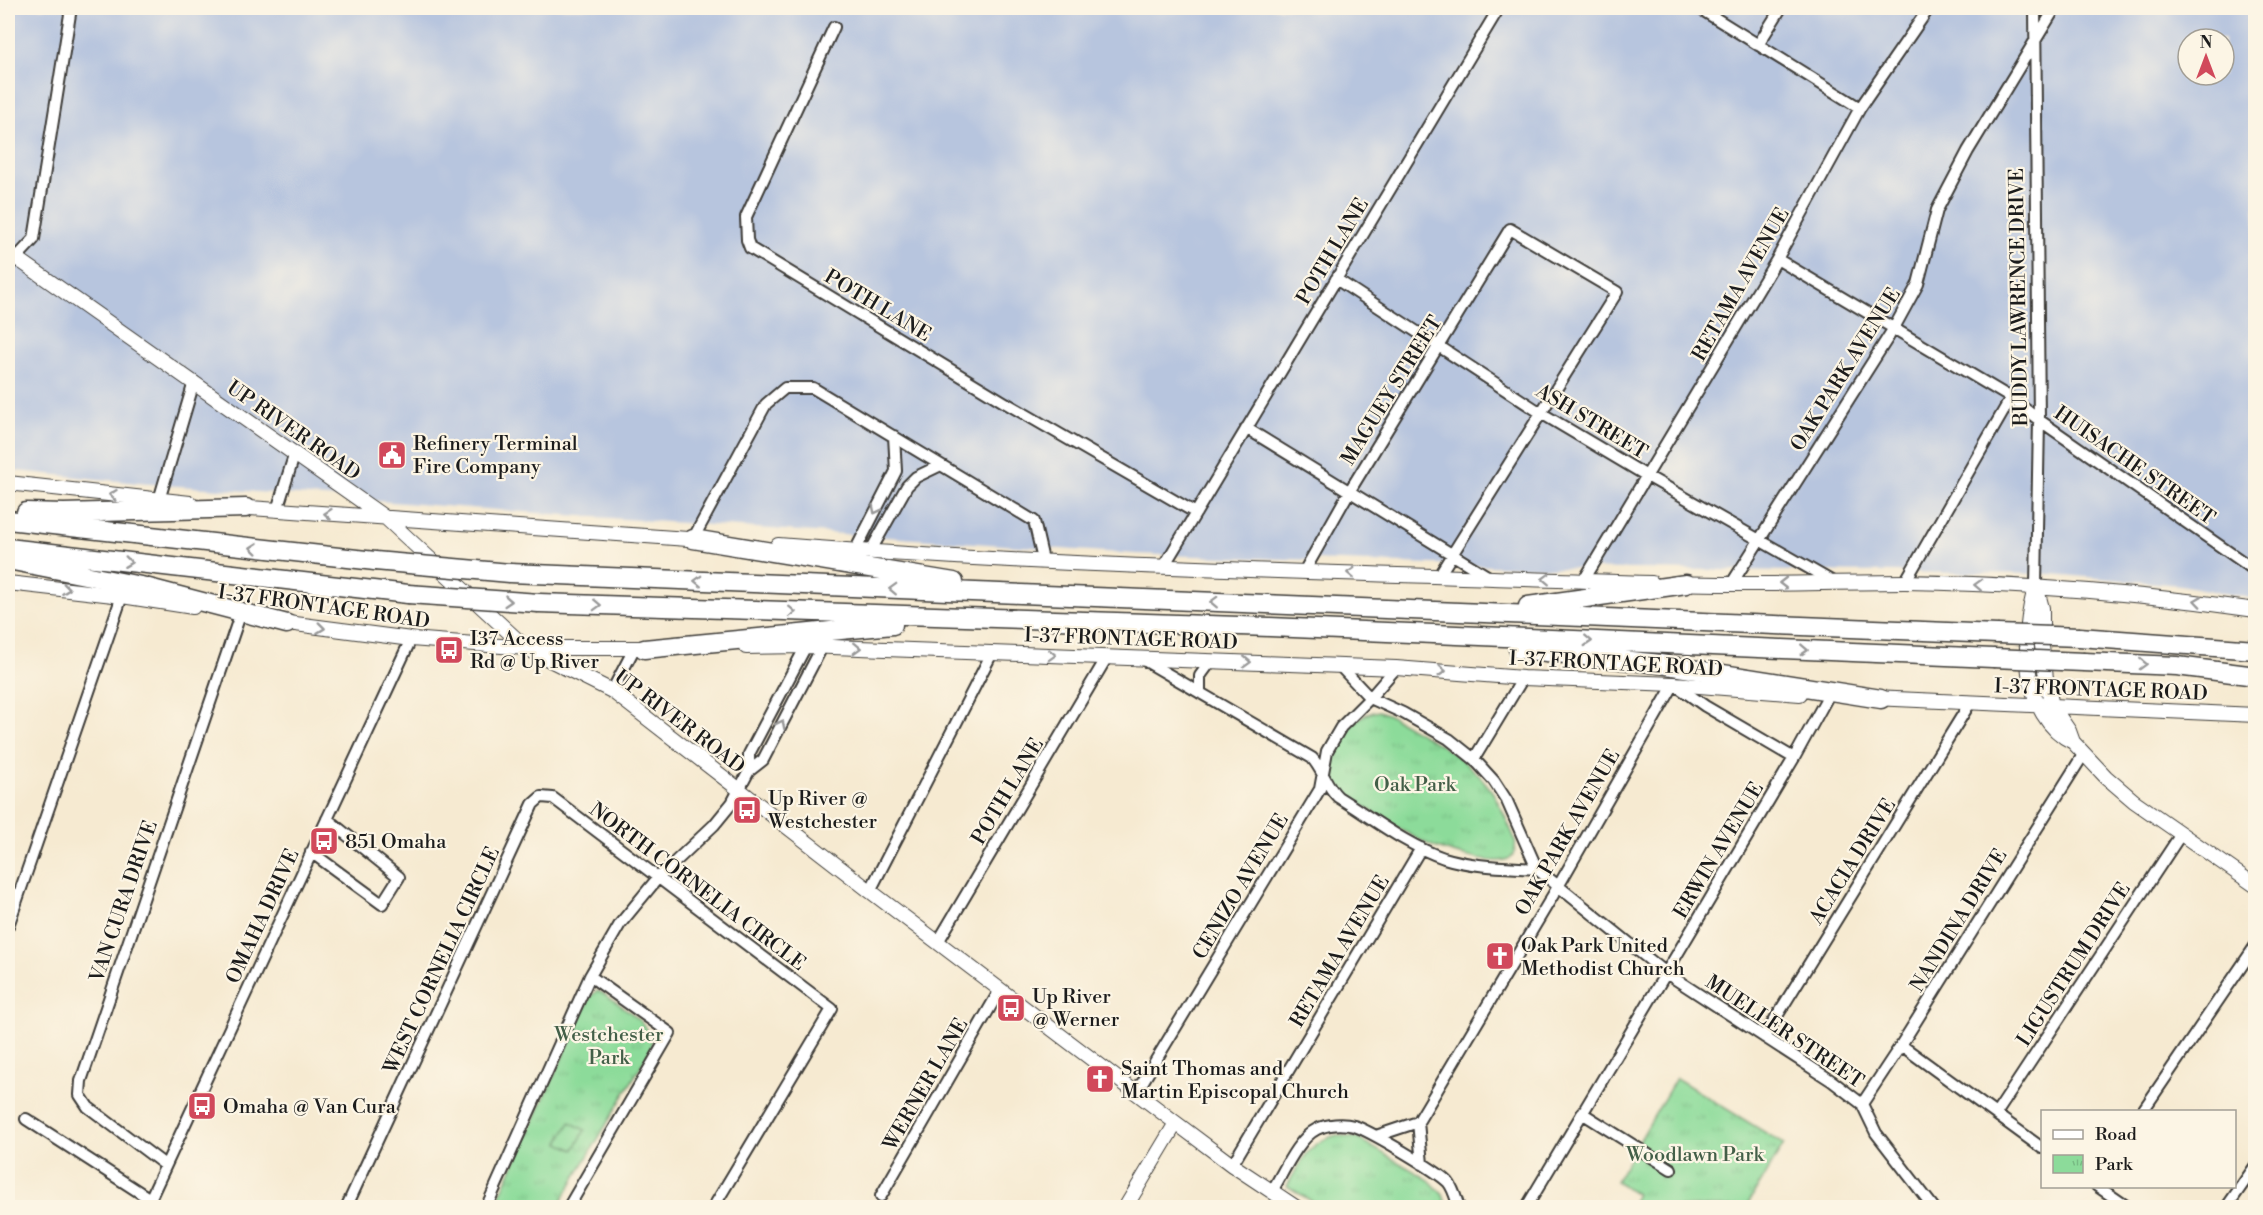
<svg xmlns="http://www.w3.org/2000/svg" width="2263" height="1215" font-family="'Libre Bodoni',serif">
<style>
.industrial{fill:#b7c5de;fill-rule:evenodd}
.park{fill:url(#park-tufts);stroke:#547c5b;stroke-width:1.5}
.pitch{fill:#8cdb9a;stroke:#547c5b;stroke-width:1.5}
.lines{fill:none;stroke-linecap:round;stroke-linejoin:round}
.street-casing{stroke:#3d3b37;stroke-width:14}
.secondary-casing{stroke:#3d3b37;stroke-width:16}
.highway-casing{stroke:#3d3b37;stroke-width:21}
.street{stroke:#fff;stroke-width:10}
.secondary{stroke:#fff;stroke-width:14}
.highway{stroke:#fff;stroke-width:18}
.highway-bridge-casing{stroke:#3d3b37;stroke-width:21;stroke-linecap:butt}
.highway-bridge{stroke:#fff;stroke-width:18}
.oneway{stroke:#999}
.labels{text-anchor:middle;stroke-width:4.5;stroke-linejoin:round;paint-order:stroke}
.street-label{font-size:20px;fill:#1c1c1c;stroke:#fcf5e5}
.poi-label{font-size:20px;fill:#1c1c1c;stroke:#fcf5e5;text-anchor:start}
.park-label{font-size:20px;fill:#435f48;stroke:#fcf5e5}
</style>
<defs>
<pattern id="park-tufts" width="24" height="20" patternUnits="userSpaceOnUse" patternTransform="scale(1.5)"><rect width="24" height="20" fill="#8cdb9a"/><path d="M3 7l-1-3M5 7V3M7 7l1-3M15 17l-1-3M17 17v-4M19 17l1-3" fill="none" stroke="#78bb84"/></pattern>
</defs>
<rect width="100%" height="100%" fill="#fcf5e5"/>
<filter id="ink" filterUnits="userSpaceOnUse"><feTurbulence type="fractalNoise" baseFrequency=".0167" numOctaves="2"/><feDisplacementMap in="SourceGraphic" scale="12" xChannelSelector="R" yChannelSelector="G"/><feConvolveMatrix kernelMatrix="1 2 1 2 8 2 1 2 1" color-interpolation-filters="sRGB"/></filter>
<filter id="wash" filterUnits="userSpaceOnUse"><feTurbulence type="fractalNoise" baseFrequency=".008" numOctaves="4" result="noise"/><feDisplacementMap in="SourceGraphic" scale="24" xChannelSelector="R" yChannelSelector="G"/><feGaussianBlur stdDeviation="1.35" result="paint"/><feColorMatrix in="noise" values="0 0 0 0 0 0 0 0 0 0 0 0 0 0 0 0 0 1.4 0 .05"/><feComposite in="paint" operator="in"/></filter>
<g filter="url(#wash)">
<rect width="100%" height="100%" fill="#f6ead1"/>
<path class="industrial" d="M 8,8 L 2255,8 L 2255,599 L 2180,585 L 2051,574 L 1551,568 L 1135,554 L 565,515 L 138,483 L 8,470 ZM 2188,39 L 2224,39 L 2224,75 L 2188,75 Z"/>
<path class="park" d="M 1379,711 L 1389,715 C 1425,737 1469,756 1493,793 C 1502,808 1508,824 1515,839 C 1516,846 1516,852 1511,857 C 1499,869 1440,850 1426,843 C 1397,829 1369,809 1342,792 C 1316,764 1344,715 1379,711 Z
M 597,991 L 603,993 C 622,1007 651,1021 652,1047 L 558,1207 L 494,1208 L 590,997 Z
M 1676,1078 L 1784,1144 L 1746,1207 L 1630,1207 L 1637,1194 L 1616,1181 Z
M 1337,1135 L 1357,1138 L 1429,1180 L 1443,1195 L 1447,1207 L 1321,1207 L 1287,1186 C 1301,1162 1308,1142 1337,1135 Z"/>
<path class="pitch" d="M 570,1122 L 585,1130 L 574,1150 L 559,1143 Z"/>
</g>
<g filter="url(#ink)">
<g class="lines">
<g class="street-casing">
<path id="street" d="M 1699,8 L 1860,108
M 2035,8 L 2039,420 L 2036,586
M 834,27 L 746,217 L 747,240 L 750,248 L 1004,402 L 1196,513
M 1758,45 L 1781,8
M 1777,259 L 2011,398 L 2039,420 L 2256,571
M 8,267 L 34,239 L 71,8
M 1336,279 L 1541,413 L 1647,476 L 1835,583
M 1246,428 L 1489,577
M 159,500 L 194,382
M 277,510 L 294,456
M 693,539 L 766,404 L 785,388 L 813,388 L 1034,521 L 1043,560
M 855,551 L 896,471 L 894,436
M 870,552 L 907,486 L 916,477 L 941,465
M 1164,566 L 1499,8
M 1305,570 L 1349,492 L 1510,229 L 1617,292 L 1438,577
M 1584,580 L 1777,259 L 1860,108 L 1929,8
M 1905,582 L 2011,398
M 1732,583 L 1894,328 L 1918,284 L 1937,210 L 1968,151 L 2055,8
M 1142,659 L 1312,758 C 1323,770 1326,786 1338,797 C 1372,818 1406,845 1444,858 C 1473,867 1506,867 1537,869
M 1339,665 L 1370,698 L 1403,713 L 1449,739 L 1474,759 L 1494,781 L 1507,801 L 1537,869 L 1666,973 L 1832,1081 L 1862,1104 L 1876,1133 L 1934,1208
M 612,691 L 634,649
M 1200,693 L 1200,676 L 1211,661
M 1474,759 L 1523,678
M 749,771 L 749,754 L 806,646
M 311,852 L 382,904 L 399,877 L 327,819
M 870,891 L 992,653
M 8,926 L 122,596
M 938,942 L 1107,657
M 1764,1037 L 1970,703
M 1901,1045 L 2042,1148
M 1136,1093 L 1320,789 L 1327,751 L 1341,727 L 1370,698 L 1396,668
M 1862,1104 L 1901,1045 L 2083,755
M 2142,1112 L 2256,945
M 1582,1113 L 1671,1169
M 1996,1114 L 2181,834
M 26,1119 L 150,1199
M 1418,1122 L 1422,1164
M 1376,1136 L 1418,1122 L 1559,885 L 1674,684 L 1705,706 L 1794,758
M 165,1165 L 88,1107 L 80,1095 L 81,1081 L 240,615
M 1232,1165 L 1421,848
M 2097,1186 L 2129,1208
M 1272,1191 C 1283,1173 1298,1138 1317,1129 C 1327,1124 1343,1123 1354,1126 C 1369,1130 1437,1171 1448,1182 C 1454,1189 1456,1199 1459,1208
M 881,1196 L 1000,990
M 146,1208 L 411,639
M 346,1208 L 533,804 L 541,797 L 553,798 L 832,1009 L 713,1208
M 486,1208 L 590,976 L 620,924 L 657,879 L 714,825 L 732,803 L 749,771 L 763,760 L 822,647
M 568,1208 L 670,1033 L 590,976
M 1526,1208 L 1794,758 L 1828,696
M 2226,1208 L 2256,1165"/>
</g>
<g class="secondary-casing">
<path id="secondary" d="M 8,252 L 387,519 L 526,648 L 612,691 L 870,891 L 1176,1123 L 1232,1165 L 1297,1208
M 8,483 L 190,503
M 236,507 L 702,540
M 778,545 C 1069,568 1361,573 1652,583
M 8,583 L 122,596 L 193,607
M 1677,583 C 1753,586 1829,582 1905,582 C 2023,584 2139,593 2256,610
M 2036,586 L 2042,608 L 2042,646 L 2046,678 L 2052,706 L 2069,731 L 2073,742 L 2106,777 L 2134,801 L 2256,886
M 2036,586 C 2020,634 2021,717 2073,742
M 280,622 L 411,639 L 526,648 L 652,648
M 746,647 L 806,646 L 1396,668 L 1523,678 L 1674,684 L 1800,694
M 1873,698 L 2256,715
M 1125,1208 L 1176,1123"/>
</g>
<g class="highway-casing">
<path id="highway" d="M 26,512 L 64,513 L 246,508
M 8,520 L 375,561
M 693,539 L 954,582
M 8,548 L 408,594
M 8,560 L 141,586 L 287,624
M 510,573 L 1997,634
M 539,603 L 1270,627 L 1993,658
M 1528,606 L 1686,584
M 2079,637 L 2256,650
M 644,649 L 893,625
M 1518,649 L 1660,664 L 1881,699
M 2084,662 L 2177,666 L 2256,676"/>
</g>
<use href="#street" class="street"/>
<use href="#secondary" class="secondary"/>
<use href="#highway" class="highway"/>
<g class="highway-bridge-casing">
<path id="highway-bridge" d="M 375,561 L 510,573
M 408,594 L 539,603
M 1997,634 L 2079,637
M 1993,658 L 2084,662"/>
</g>
<use href="#highway-bridge" class="highway-bridge"/>
</g>
<defs><path id="oneway-chevron" d="M-2-3.5L2.5 0L-2 3.5" fill="none" stroke-width="1.6" stroke-linecap="round" stroke-linejoin="round" transform="scale(1.5)"/></defs>
<g class="oneway">
<use href="#oneway-chevron" transform="translate(113 495) rotate(-174)"/>
<use href="#oneway-chevron" transform="translate(876 510) rotate(117)"/>
<use href="#oneway-chevron" transform="translate(328 514) rotate(-175)"/>
<use href="#oneway-chevron" transform="translate(254 548) rotate(-174)"/>
<use href="#oneway-chevron" transform="translate(128 562) rotate(7)"/>
<use href="#oneway-chevron" transform="translate(1351 573) rotate(-177)"/>
<use href="#oneway-chevron" transform="translate(1546 579) rotate(-178)"/>
<use href="#oneway-chevron" transform="translate(698 581) rotate(-178)"/>
<use href="#oneway-chevron" transform="translate(1783 583) rotate(-180)"/>
<use href="#oneway-chevron" transform="translate(1978 585) rotate(-178)"/>
<use href="#oneway-chevron" transform="translate(66 589) rotate(7)"/>
<use href="#oneway-chevron" transform="translate(893 589) rotate(-178)"/>
<use href="#oneway-chevron" transform="translate(508 601) rotate(4)"/>
<use href="#oneway-chevron" transform="translate(2198 601) rotate(-172)"/>
<use href="#oneway-chevron" transform="translate(1214 602) rotate(-178)"/>
<use href="#oneway-chevron" transform="translate(597 605) rotate(2)"/>
<use href="#oneway-chevron" transform="translate(792 612) rotate(2)"/>
<use href="#oneway-chevron" transform="translate(321 628) rotate(7)"/>
<use href="#oneway-chevron" transform="translate(1588 641) rotate(3)"/>
<use href="#oneway-chevron" transform="translate(857 648) rotate(2)"/>
<use href="#oneway-chevron" transform="translate(1804 650) rotate(3)"/>
<use href="#oneway-chevron" transform="translate(1052 655) rotate(2)"/>
<use href="#oneway-chevron" transform="translate(1247 662) rotate(2)"/>
<use href="#oneway-chevron" transform="translate(2143 664) rotate(2)"/>
<use href="#oneway-chevron" transform="translate(1442 671) rotate(4)"/>
<use href="#oneway-chevron" transform="translate(781 724) rotate(-63)"/>
</g>
</g>
<defs>
<g id="civic-square" transform="scale(1.5)"><rect x="-9" y="-9" width="18" height="18" rx="4" fill="#d1495b" stroke="#fcf5e5"/><path d="M-.6-6.5H3V-4.5H.6V-3L4-1V1h2V6H-6V1h2V-1L-.6-3ZM-1.2 2.5V6h2.4V2.5Z" fill="#fff"/></g>
<g id="bus-square" transform="scale(1.5)"><rect x="-9" y="-9" width="18" height="18" rx="4" fill="#d1495b" stroke="#fcf5e5"/><path d="M-5-6H5V4H4V6H2V4H-2V6H-4V4H-5ZM-3.5-4V0h7V-4ZM-3.5 1.2v1.5H-2V1.2ZM2 1.2v1.5H3.5V1.2Z" fill="#fff"/></g>
<g id="church-square" transform="scale(1.5)"><rect x="-9" y="-9" width="18" height="18" rx="4" fill="#d1495b" stroke="#fcf5e5"/><path d="M-1.2-6h2.4v3.5h3.3v2.4h-3.3V6h-2.4V-.1h-3.3v-2.4h3.3Z" fill="#fff"/></g>
</defs>
<g fill-rule="evenodd">
<use href="#civic-square" x="392" y="455"/>
<use href="#bus-square" x="449" y="650"/>
<use href="#bus-square" x="747" y="810"/>
<use href="#bus-square" x="324" y="841"/>
<use href="#church-square" x="1500" y="956"/>
<use href="#bus-square" x="1011" y="1008"/>
<use href="#church-square" x="1100" y="1079"/>
<use href="#bus-square" x="202" y="1106"/>
</g>
<g class="labels">
<g class="street-label">
<text transform="translate(1332 251) rotate(-59)" y="7">POTH LANE</text>
<text transform="translate(1740 284) rotate(-60)" y="7">RETAMA AVENUE</text>
<text transform="translate(2018 297) rotate(-91)" y="7">BUDDY LAWRENCE DRIVE</text>
<text transform="translate(878 305) rotate(31)" y="7">POTH LANE</text>
<text transform="translate(1845 369) rotate(-58)" y="7">OAK PARK AVENUE</text>
<text transform="translate(1391 390) rotate(-58)" y="7">MAGUEY STREET</text>
<text transform="translate(1592 421) rotate(31)" y="7">ASH STREET</text>
<text transform="translate(294 430) rotate(35)" y="7">UP RIVER ROAD</text>
<text transform="translate(2135 465) rotate(35)" y="7">HUISACHE STREET</text>
<text transform="translate(324 606) rotate(8)" y="7">I-37 FRONTAGE ROAD</text>
<text transform="translate(1131 638) rotate(2)" y="7">I-37 FRONTAGE ROAD</text>
<text transform="translate(1616 663) rotate(3)" y="7">I-37 FRONTAGE ROAD</text>
<text transform="translate(2101 689) rotate(2)" y="7">I-37 FRONTAGE ROAD</text>
<text transform="translate(680 721) rotate(37)" y="7">UP RIVER ROAD</text>
<text transform="translate(1007 791) rotate(-59)" y="7">POTH LANE</text>
<text transform="translate(1567 832) rotate(-60)" y="7">OAK PARK AVENUE</text>
<text transform="translate(1718 850) rotate(-59)" y="7">ERWIN AVENUE</text>
<text transform="translate(1852 861) rotate(-58)" y="7">ACACIA DRIVE</text>
<text transform="translate(698 886) rotate(37)" y="7">NORTH CORNELIA CIRCLE</text>
<text transform="translate(1240 886) rotate(-59)" y="7">CENIZO AVENUE</text>
<text transform="translate(123 901) rotate(-71)" y="7">VAN CURA DRIVE</text>
<text transform="translate(262 916) rotate(-65)" y="7">OMAHA DRIVE</text>
<text transform="translate(1958 920) rotate(-58)" y="7">NANDINA DRIVE</text>
<text transform="translate(1339 951) rotate(-59)" y="7">RETAMA AVENUE</text>
<text transform="translate(441 960) rotate(-65)" y="7">WEST CORNELIA CIRCLE</text>
<text transform="translate(2073 964) rotate(-57)" y="7">LIGUSTRUM DRIVE</text>
<text transform="translate(1785 1031) rotate(34)" y="7">MUELLER STREET</text>
<text transform="translate(925 1084) rotate(-60)" y="7">WERNER LANE</text>
</g>
<g class="poi-label">
<text x="413" y="450">Refinery Terminal<tspan x="413" dy="23">Fire Company</tspan></text>
<text x="470" y="645">I37 Access<tspan x="470" dy="23">Rd @ Up River</tspan></text>
<text x="768" y="805">Up River @<tspan x="768" dy="23">Westchester</tspan></text>
<text x="345" y="848">851 Omaha</text>
<text x="1521" y="952">Oak Park United<tspan x="1521" dy="23">Methodist Church</tspan></text>
<text x="1032" y="1003">Up River<tspan x="1032" dy="23">@ Werner</tspan></text>
<text x="1121" y="1075">Saint Thomas and<tspan x="1121" dy="23">Martin Episcopal Church</tspan></text>
<text x="223" y="1113">Omaha @ Van Cura</text>
</g>
<g class="park-label">
<text x="1415" y="791">Oak Park</text>
<text x="609" y="1041">Westchester<tspan x="609" dy="23">Park</tspan></text>
<text x="1695" y="1161">Woodlawn Park</text>
</g>
</g>
<rect width="2263" height="1215" fill="none" stroke="#fcf5e5" stroke-width="30"/>
<rect x="2041" y="1110" width="195" height="78" fill="#fcf5e5" stroke="#a29e95" stroke-width="1.5"/>
<rect x="2053" y="1130" width="30" height="9" fill="#ffffff" stroke="#a29e95" stroke-width="1.5"/>
<text x="2095" y="1140" font-size="18" fill="#1c1c1c">Road</text>
<rect x="2053" y="1155" width="30" height="18" fill="url(#park-tufts)" stroke="#a29e95" stroke-width="1.5"/>
<text x="2095" y="1170" font-size="18" fill="#1c1c1c">Park</text>
<g transform="translate(2206 57)"><circle r="28" fill="#fcf5e5" stroke="#a29e95" stroke-width="1.5"/>
<path d="M0-4.5L10 22L0 15L-10 22Z" fill="#d1495b"/>
<text y="-9" font-size="16" font-weight="bold" text-anchor="middle" fill="#1c1c1c">N</text>
</g>
</svg>
